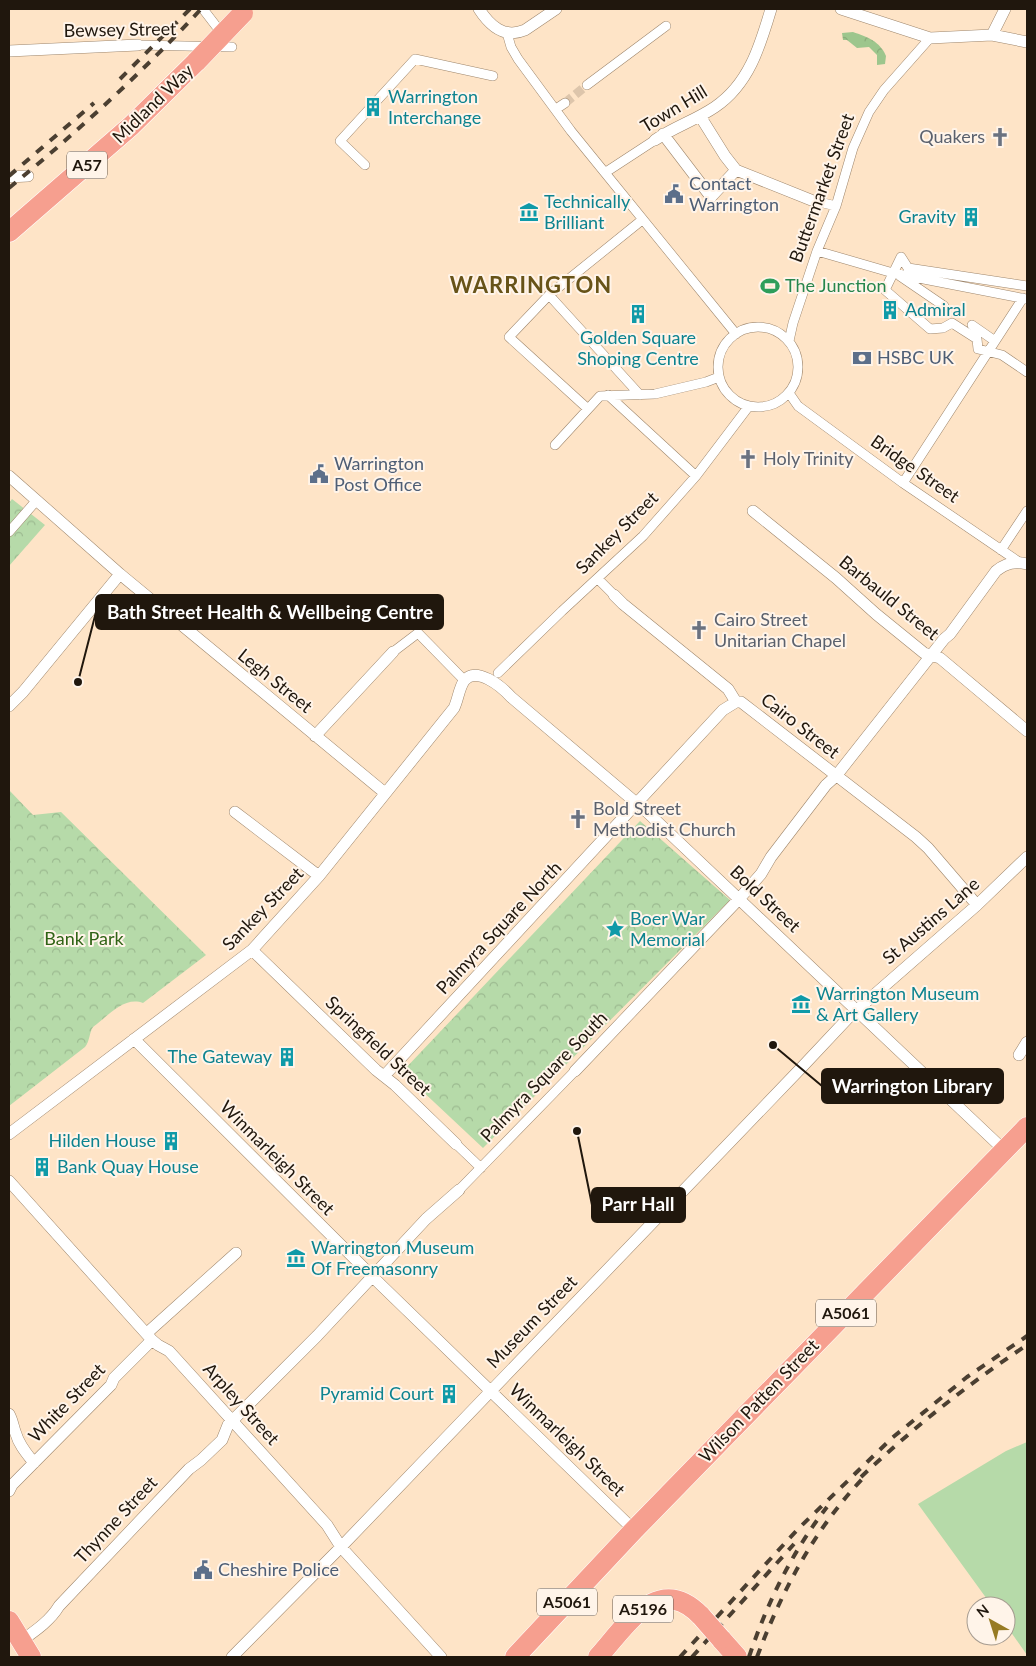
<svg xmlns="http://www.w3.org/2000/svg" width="1036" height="1666" font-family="Lato,sans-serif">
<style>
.grass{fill:#b6daa9}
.forest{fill:url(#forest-crowns)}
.park{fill:url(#park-crowns)}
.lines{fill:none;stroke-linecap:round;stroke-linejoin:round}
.pedestrian-tunnel{stroke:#ddc5ab;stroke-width:9;stroke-dasharray:9 4.5;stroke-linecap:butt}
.pedestrian-casing{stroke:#9e866c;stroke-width:10}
.minor-casing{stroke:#9e866c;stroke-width:12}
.trunk-casing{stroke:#fff;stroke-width:21}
.pedestrian{stroke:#fff;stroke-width:9}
.minor{stroke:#fff;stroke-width:11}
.trunk{stroke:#f69f8f;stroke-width:20}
.rail{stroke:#4b3f31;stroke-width:4;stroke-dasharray:9 9;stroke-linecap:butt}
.trunk-bridge-casing{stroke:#fff;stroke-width:21;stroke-linecap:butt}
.trunk-bridge{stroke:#f69f8f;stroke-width:20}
.labels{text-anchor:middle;stroke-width:4;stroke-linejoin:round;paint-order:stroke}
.shield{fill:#fff4e9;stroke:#63594f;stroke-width:1}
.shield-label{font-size:16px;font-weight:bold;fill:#20170d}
.street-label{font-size:18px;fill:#20170d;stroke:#fff4e9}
.culture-label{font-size:18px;fill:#0d838f;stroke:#fff4e9;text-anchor:start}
.worship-label{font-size:18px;fill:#5b616d;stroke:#fff4e9;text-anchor:start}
.service-label{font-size:18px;fill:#4e5e75;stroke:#fff4e9;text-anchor:start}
.leisure-label{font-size:18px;fill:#27864d;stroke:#fff4e9;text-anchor:start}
.park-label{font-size:18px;fill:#306315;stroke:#fff4e9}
.district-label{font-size:22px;font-weight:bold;letter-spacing:1px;fill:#675318;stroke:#fff4e9}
.leader{fill:none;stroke:#20170d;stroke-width:2}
.callout-dot{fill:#20170d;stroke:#fff4e9;stroke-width:2}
.callout{fill:#20170d;stroke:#20170d;stroke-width:2}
.callout-label{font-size:19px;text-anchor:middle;font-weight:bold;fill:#fff}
</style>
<defs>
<pattern id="forest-crowns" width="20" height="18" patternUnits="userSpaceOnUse" patternTransform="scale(1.25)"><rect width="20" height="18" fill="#9dc68d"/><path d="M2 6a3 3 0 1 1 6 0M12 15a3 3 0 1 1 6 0" fill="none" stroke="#87a978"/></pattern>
<pattern id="park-crowns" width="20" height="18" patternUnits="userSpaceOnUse" patternTransform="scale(1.25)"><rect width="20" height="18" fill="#b6daa9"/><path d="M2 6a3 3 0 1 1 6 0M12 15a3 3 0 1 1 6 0" fill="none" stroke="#9cba90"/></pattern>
</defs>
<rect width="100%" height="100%" fill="#fee4c7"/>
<path class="grass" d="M 1027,1442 L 1027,1655 L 1006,1625 L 1006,1606 L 992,1606 L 918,1504 L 1006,1451 Z"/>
<path class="forest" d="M 853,32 C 867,37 880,41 886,56 L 885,64 L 877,65 L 877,55 L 869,47 L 857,48 L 847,40 L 843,40 L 842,33 Z"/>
<path class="park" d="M 12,499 L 45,525 L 9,566 L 9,503 Z
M 9,790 L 33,815 L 61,812 L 206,955 L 143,1003 C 124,996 108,1016 93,1027 C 89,1033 90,1041 85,1047 L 9,1106 Z
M 640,821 L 730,900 L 483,1148 L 402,1072 Z"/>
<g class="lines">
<path class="pedestrian-tunnel" d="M 565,103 L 587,85"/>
<g class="pedestrian-casing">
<path id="pedestrian" d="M 203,9 L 223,35
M 507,33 L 511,47 L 518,59 L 571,131 L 736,334
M 138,45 L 232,47
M 587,85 L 666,26
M 556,109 L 565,103
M 365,165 L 340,141 L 415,59 L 493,76
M 606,172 L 655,140
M 811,200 L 836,206
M 817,251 L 893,273 L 1026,299
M 900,276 L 944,306
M 1027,286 L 908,268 L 901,257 L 885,290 L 930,329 L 943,328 L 952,323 L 977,339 L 978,349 L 1002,355 L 1027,372
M 549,295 L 642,220
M 972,325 L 995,341
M718 367a40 40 0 1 1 80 0a40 40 0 1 1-80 0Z
M 789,341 L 793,323 L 817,251 L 836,206 L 853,148 L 869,112 L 884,90 L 930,38
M 789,393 L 798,406 L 903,483 L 1019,562
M 608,395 L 696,476
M 588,409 L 509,337 L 549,295 L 640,395
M 555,445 L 600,396 L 655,394 L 706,382 L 719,377
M 903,483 L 1023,298
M 9,532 L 36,501
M 1001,550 L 1027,511
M 598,579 L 614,595
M 393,652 L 418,633 L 464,680
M 498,673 L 562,611 L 643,536 L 696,476 L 749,406
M 456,1144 L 481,1168
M 459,1190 L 575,1071"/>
</g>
<g class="minor-casing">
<path id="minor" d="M 479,9 C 490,26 504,39 525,30 L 556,9
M 841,9 L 930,38 L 992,35 L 1027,42
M 992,35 L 1005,9
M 9,51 L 138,45
M 663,134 L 711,197 L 736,170 L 725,156 L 700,116
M 655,140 C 674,127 696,120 715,107 C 749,84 760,46 771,9
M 736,170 L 811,200
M 9,177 L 28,176
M 9,476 L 120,574 L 385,793
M 753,511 L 836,578 L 876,614 L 924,653 L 940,658 L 1027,731
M 614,595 L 623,604 L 728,689 L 736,702 L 741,702 L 916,837 L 928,848 L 977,905
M 9,706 L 23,692 L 120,574
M 315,736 L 393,652
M 235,812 L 319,876
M 252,950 L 376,1070 L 395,1085 L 456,1144
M 134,1039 L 381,1285 L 634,1530
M 1019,1055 L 1027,1042
M 575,1071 L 739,899 L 761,874 L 771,857 L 826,785 L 836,776 L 944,639 L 950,634 L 996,571 C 1006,563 1015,561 1027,564
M 385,1075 L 723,710 L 736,702
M 9,1134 L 252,950 L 319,876 L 454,708 C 458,700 459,688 464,681 C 476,665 502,687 511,697 L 647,812 L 1004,1150
M 9,1181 L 152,1340 L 158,1345 L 169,1351 L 327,1525 L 341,1547 L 441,1657
M 147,1333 L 236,1253
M 9,1414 C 13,1421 13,1427 16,1434 C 19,1445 27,1454 34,1463
M 9,1491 L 12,1485 L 111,1385 L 114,1378 L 152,1340
M 21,1641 C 35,1631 50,1621 59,1606 L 189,1469 L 201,1460 L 222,1440 L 228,1425 L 317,1336 L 426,1219 L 459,1190
M 232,1657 L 341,1547 L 803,1066 L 850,1016 L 977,905 L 1027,857"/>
</g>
<g class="trunk-casing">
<path id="trunk" d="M 9,232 L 131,126 L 197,61
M 9,1621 L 31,1657
M 721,1639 L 737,1657
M 515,1657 L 634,1530 L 1027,1127
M 598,1657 C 626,1626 658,1572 701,1616"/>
</g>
<use href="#pedestrian" class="pedestrian"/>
<use href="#minor" class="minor"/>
<use href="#trunk" class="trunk"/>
<path class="rail" d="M 120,79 L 190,9
M 9,176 L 94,103
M 9,188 C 76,133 142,73 201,9
M 861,1477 C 913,1428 968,1384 1027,1345
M 680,1657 L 798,1529 L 892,1438 L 967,1377 L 1027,1336
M 692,1657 L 794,1544
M 749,1657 C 767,1603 792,1552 827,1507
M 757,1657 C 782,1590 816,1526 867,1474"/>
<g class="trunk-bridge-casing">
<path id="trunk-bridge" d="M 197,61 L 243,13
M 701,1616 L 721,1639"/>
</g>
<use href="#trunk-bridge" class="trunk-bridge"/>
</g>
<defs>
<g id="building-bare" transform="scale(1.5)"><path d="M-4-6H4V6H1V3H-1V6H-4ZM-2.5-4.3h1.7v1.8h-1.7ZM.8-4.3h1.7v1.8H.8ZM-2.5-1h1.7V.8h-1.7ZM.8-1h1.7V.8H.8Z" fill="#0f9aa8" stroke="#fff4e9" stroke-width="2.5" paint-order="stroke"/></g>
<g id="church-bare" transform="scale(1.5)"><path d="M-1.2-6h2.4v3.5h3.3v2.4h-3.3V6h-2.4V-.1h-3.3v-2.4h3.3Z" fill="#6b7280" stroke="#fff4e9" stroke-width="2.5" paint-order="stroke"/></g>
<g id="civic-bare" transform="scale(1.5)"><path d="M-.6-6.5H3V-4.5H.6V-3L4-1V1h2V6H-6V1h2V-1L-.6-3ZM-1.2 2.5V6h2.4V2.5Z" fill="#5c6f8a" stroke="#fff4e9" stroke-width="2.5" paint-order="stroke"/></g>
<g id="museum-bare" transform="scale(1.5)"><path d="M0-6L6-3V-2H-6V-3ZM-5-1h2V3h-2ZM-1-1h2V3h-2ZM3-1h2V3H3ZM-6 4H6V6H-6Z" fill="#0f9aa8" stroke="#fff4e9" stroke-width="2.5" paint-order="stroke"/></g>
<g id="stadium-bare" transform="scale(1.5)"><path d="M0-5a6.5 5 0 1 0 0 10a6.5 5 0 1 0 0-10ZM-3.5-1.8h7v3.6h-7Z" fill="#2e9e5b" stroke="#fff4e9" stroke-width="2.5" paint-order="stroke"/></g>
<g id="bank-bare" transform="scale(1.5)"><path d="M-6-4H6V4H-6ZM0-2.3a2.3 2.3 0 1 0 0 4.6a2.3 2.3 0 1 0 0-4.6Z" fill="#5c6f8a" stroke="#fff4e9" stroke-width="2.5" paint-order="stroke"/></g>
<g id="sight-bare" transform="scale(1.5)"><path d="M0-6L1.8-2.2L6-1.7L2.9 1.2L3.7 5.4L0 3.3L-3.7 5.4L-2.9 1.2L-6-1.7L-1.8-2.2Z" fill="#0f9aa8" stroke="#fff4e9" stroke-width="2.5" paint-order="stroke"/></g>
</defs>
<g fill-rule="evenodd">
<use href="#building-bare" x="373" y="107"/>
<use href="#church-bare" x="1000" y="137"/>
<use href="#civic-bare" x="674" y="194"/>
<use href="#museum-bare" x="529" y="212"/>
<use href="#building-bare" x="971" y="217"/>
<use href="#stadium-bare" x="770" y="286"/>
<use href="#building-bare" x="890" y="310"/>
<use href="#building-bare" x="638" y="314"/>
<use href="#bank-bare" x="862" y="358"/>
<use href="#church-bare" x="748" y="459"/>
<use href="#civic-bare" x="319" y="474"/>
<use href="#church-bare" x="699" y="630"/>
<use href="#church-bare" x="578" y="819"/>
<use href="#sight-bare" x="615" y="929"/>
<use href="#museum-bare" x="801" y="1004"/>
<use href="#building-bare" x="287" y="1057"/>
<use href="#building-bare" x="171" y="1141"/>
<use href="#building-bare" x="42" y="1167"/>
<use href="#museum-bare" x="296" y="1258"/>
<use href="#building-bare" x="449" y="1394"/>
<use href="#civic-bare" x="203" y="1570"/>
</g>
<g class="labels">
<g class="shield">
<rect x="67" y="151.5" width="40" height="27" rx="4"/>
<rect x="816" y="1299.5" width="60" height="27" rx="4"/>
<rect x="537" y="1588.5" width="60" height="27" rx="4"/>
<rect x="613" y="1595.5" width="60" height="27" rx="4"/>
</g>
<g class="shield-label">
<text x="87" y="171">A57</text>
<text x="846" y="1319">A5061</text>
<text x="567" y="1608">A5061</text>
<text x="643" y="1615">A5196</text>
</g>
<g class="street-label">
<text transform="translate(120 30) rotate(-1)" y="6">Bewsey Street</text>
<text transform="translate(153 104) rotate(-44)" y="6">Midland Way</text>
<text transform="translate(674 109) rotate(-31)" y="6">Town Hill</text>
<text transform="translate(822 188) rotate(-70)" y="6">Buttermarket Street</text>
<text transform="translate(915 469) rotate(35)" y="6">Bridge Street</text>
<text transform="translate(617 533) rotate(-45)" y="6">Sankey Street</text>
<text transform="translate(889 598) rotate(39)" y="6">Barbauld Street</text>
<text transform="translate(275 681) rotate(39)" y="6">Legh Street</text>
<text transform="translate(800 726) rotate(38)" y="6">Cairo Street</text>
<text transform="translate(765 899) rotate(43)" y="6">Bold Street</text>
<text transform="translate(263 909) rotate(-46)" y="6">Sankey Street</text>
<text transform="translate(931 921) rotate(-41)" y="6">St Austins Lane</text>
<text transform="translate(499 928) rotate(-47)" y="6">Palmyra Square North</text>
<text transform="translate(378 1046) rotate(43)" y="6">Springfield Street</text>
<text transform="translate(544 1077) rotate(-46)" y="6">Palmyra Square South</text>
<text transform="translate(277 1158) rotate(45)" y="6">Winmarleigh Street</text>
<text transform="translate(532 1322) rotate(-46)" y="6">Museum Street</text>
<text transform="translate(759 1401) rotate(-46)" y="6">Wilson Patten Street</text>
<text transform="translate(67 1403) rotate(-46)" y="6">White Street</text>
<text transform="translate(241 1404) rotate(48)" y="6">Arpley Street</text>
<text transform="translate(567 1440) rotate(44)" y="6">Winmarleigh Street</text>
<text transform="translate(116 1520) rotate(-47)" y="6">Thynne Street</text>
</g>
<g class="culture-label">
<text x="388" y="103">Warrington<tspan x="388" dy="21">Interchange</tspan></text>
<text x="544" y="208">Technically<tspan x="544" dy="21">Brilliant</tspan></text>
<text x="956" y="223" text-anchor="end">Gravity</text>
<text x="905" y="316">Admiral</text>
<text x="638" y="344" text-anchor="middle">Golden Square<tspan x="638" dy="21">Shoping Centre</tspan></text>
<text x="630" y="925">Boer War<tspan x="630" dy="21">Memorial</tspan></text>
<text x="816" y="1000">Warrington Museum<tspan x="816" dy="21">&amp; Art Gallery</tspan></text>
<text x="272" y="1063" text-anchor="end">The Gateway</text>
<text x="156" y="1147" text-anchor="end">Hilden House</text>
<text x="57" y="1173">Bank Quay House</text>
<text x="311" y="1254">Warrington Museum<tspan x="311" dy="21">Of Freemasonry</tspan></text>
<text x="434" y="1400" text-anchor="end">Pyramid Court</text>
</g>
<g class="worship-label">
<text x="985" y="143" text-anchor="end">Quakers</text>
<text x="763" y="465">Holy Trinity</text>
<text x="714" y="626">Cairo Street<tspan x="714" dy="21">Unitarian Chapel</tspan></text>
<text x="593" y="815">Bold Street<tspan x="593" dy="21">Methodist Church</tspan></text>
</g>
<g class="service-label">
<text x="689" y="190">Contact<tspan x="689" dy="21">Warrington</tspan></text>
<text x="877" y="364">HSBC UK</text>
<text x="334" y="470">Warrington<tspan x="334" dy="21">Post Office</tspan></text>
<text x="218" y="1576">Cheshire Police</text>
</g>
<g class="leisure-label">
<text x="785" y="292">The Junction</text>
</g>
<g class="park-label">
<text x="84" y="945">Bank Park</text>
</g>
<g class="district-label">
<text x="531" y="293">WARRINGTON</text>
</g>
</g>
<path class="leader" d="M78 682L96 612M773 1045L822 1086M577 1131L592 1205"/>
<g class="callout-dot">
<circle cx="78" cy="682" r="5"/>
<circle cx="773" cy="1045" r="5"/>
<circle cx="577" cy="1131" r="5"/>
</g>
<g class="callout">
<rect x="96" y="595" width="347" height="34" rx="5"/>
<rect x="822" y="1069" width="181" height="34" rx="5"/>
<rect x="592" y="1188" width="93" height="34" rx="5"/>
</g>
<g class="callout-label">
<text x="270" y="619">Bath Street Health &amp; Wellbeing Centre</text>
<text x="912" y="1093">Warrington Library</text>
<text x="638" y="1211">Parr Hall</text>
</g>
<rect width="1036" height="1666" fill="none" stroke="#20170d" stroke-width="20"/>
<g transform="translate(991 1621) rotate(321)"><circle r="24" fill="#fff4e9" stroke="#a69c91"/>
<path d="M0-4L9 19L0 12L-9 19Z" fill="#977b23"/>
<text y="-8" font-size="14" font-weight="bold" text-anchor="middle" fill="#20170d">N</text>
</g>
</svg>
